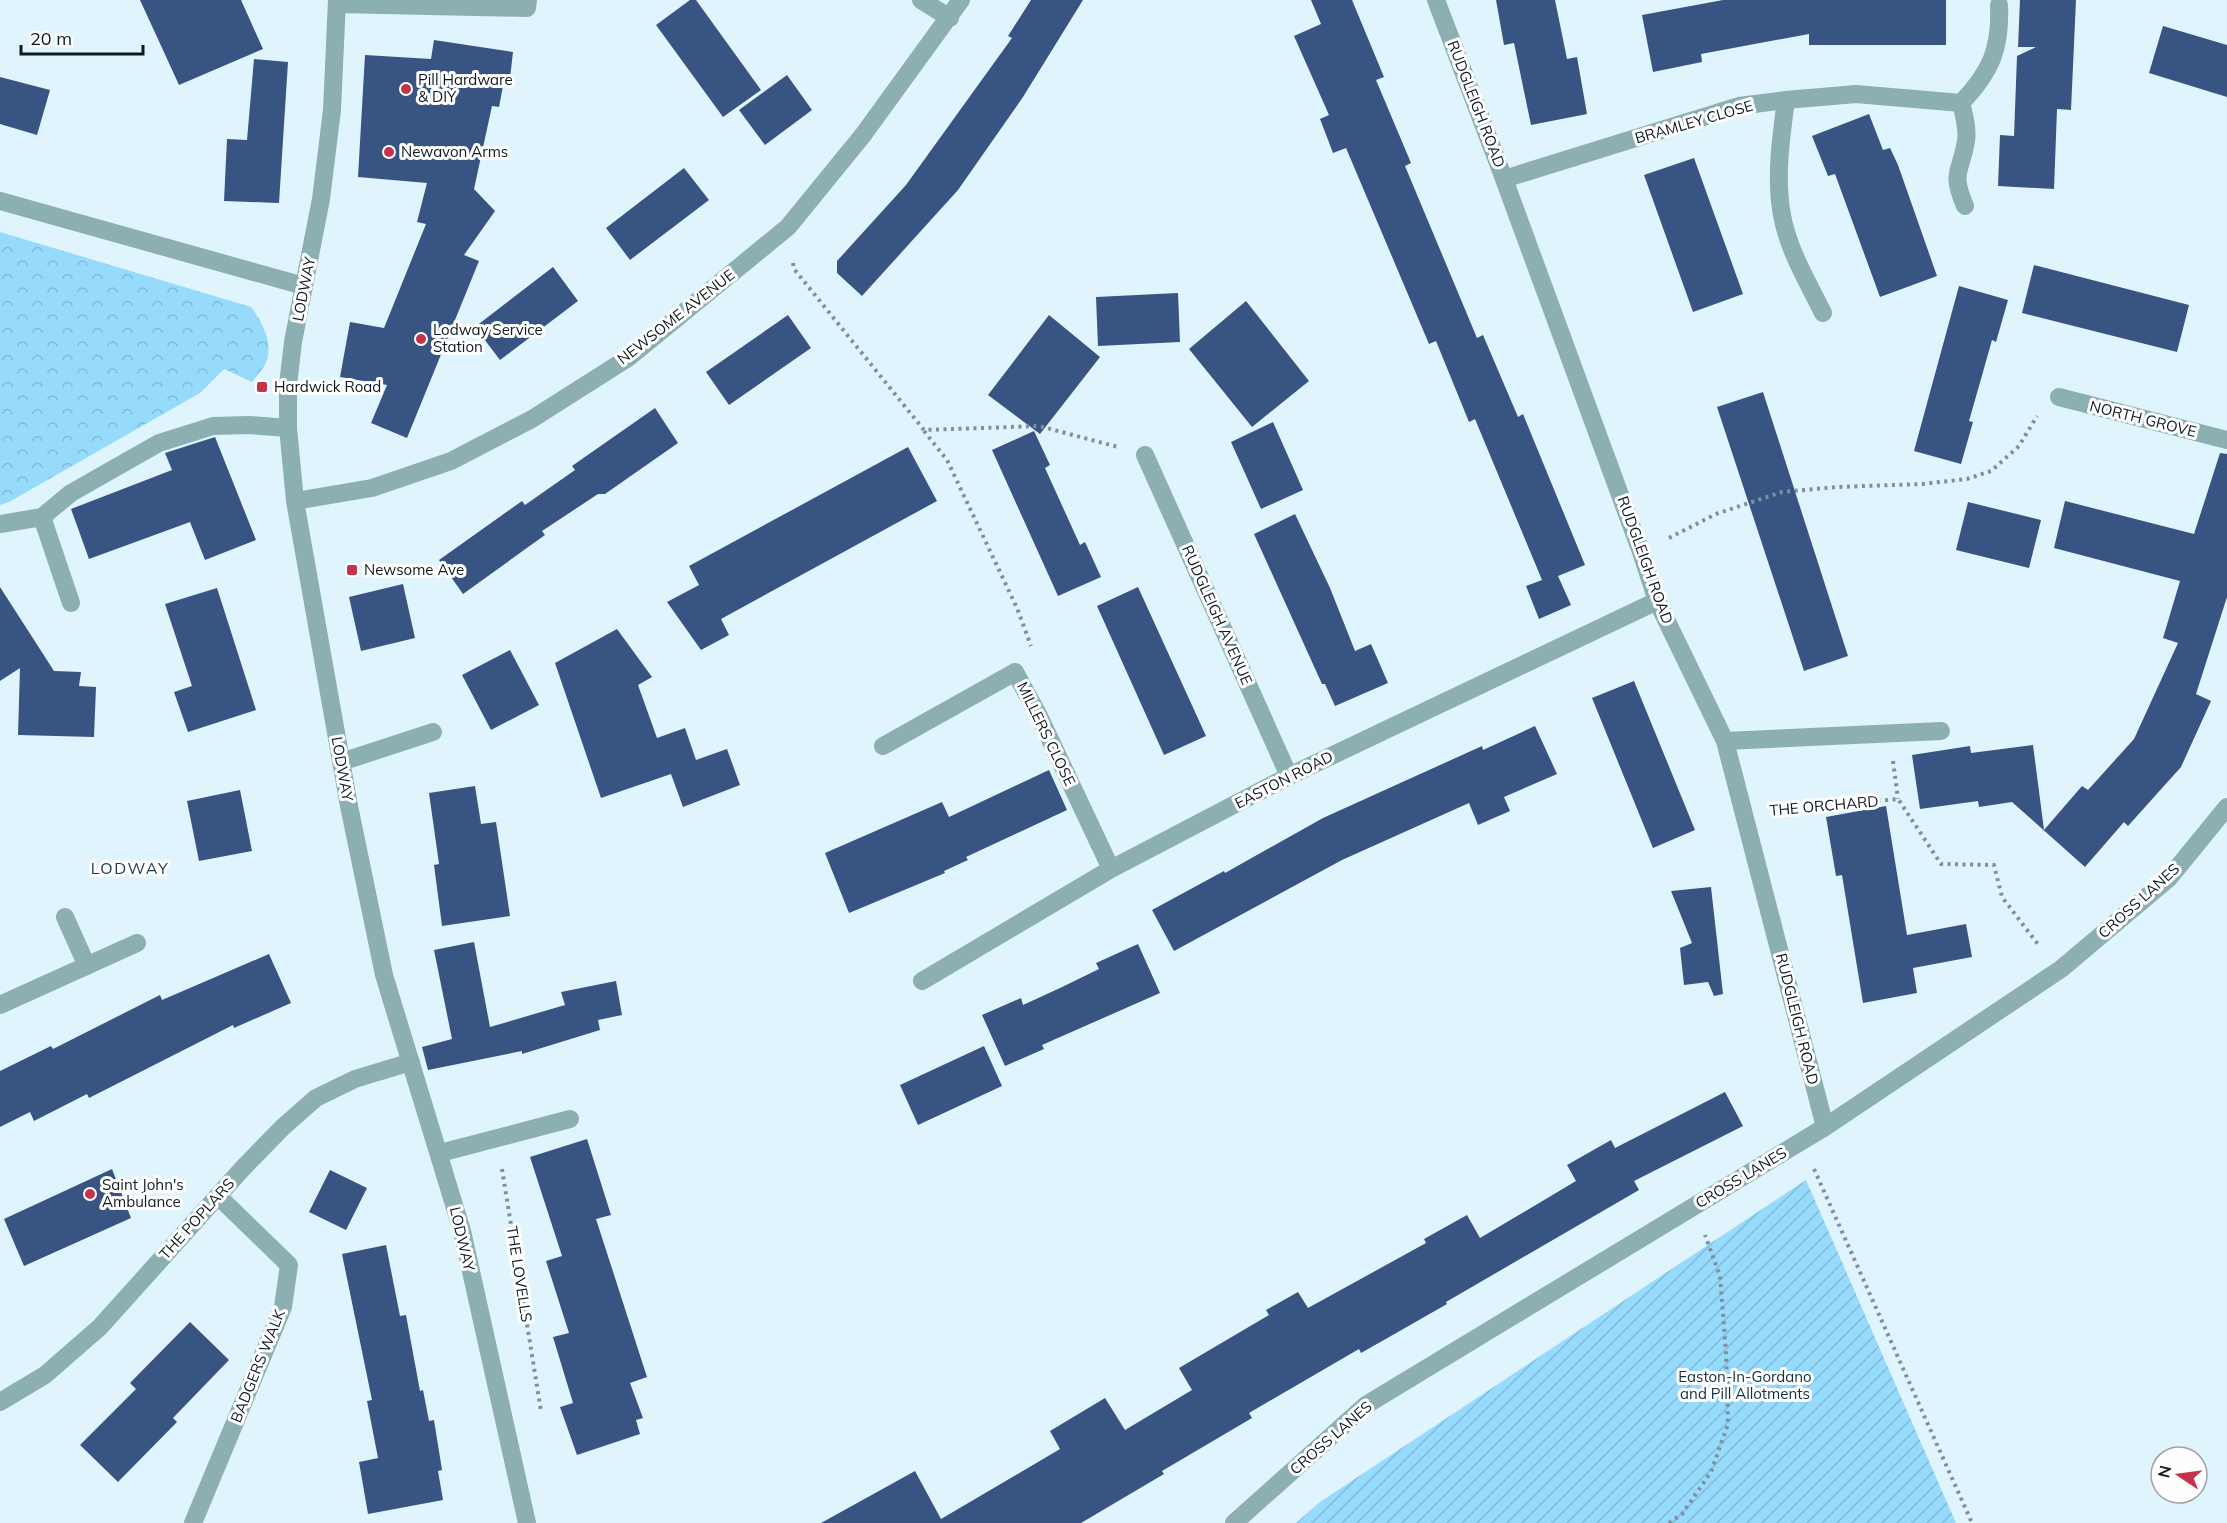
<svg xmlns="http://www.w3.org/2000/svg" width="2227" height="1523" font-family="Mulish,sans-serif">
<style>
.park{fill:url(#park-crowns)}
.garden{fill:url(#garden-furrows)}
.building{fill:#385483}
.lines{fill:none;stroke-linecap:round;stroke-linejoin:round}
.path{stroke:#7f9098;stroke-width:4;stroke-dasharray:3 4.5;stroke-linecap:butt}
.service{stroke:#8cafb1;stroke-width:18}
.minor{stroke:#8cafb1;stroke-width:18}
.tertiary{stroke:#8cafb1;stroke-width:18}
.poi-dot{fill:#c4334a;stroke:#fefefe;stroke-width:2}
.labels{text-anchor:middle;stroke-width:6;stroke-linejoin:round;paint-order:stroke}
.poi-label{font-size:15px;fill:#0e1a20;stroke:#fefefe;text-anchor:start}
.street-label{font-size:15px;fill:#0e1a20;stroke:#fefefe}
.park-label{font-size:15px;fill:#0f303e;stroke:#fefefe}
.neighbourhood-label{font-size:16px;letter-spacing:1.5px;fill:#23404e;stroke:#fefefe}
</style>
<defs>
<pattern id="park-crowns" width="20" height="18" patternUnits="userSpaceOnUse" patternTransform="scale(1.5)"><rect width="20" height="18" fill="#96dafc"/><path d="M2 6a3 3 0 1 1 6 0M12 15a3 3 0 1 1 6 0" fill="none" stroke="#80bad8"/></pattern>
<pattern id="garden-furrows" width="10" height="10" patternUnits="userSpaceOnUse" patternTransform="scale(1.5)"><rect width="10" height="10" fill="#96dafc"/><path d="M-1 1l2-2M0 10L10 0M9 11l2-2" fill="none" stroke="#80bad8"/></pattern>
</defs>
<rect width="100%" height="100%" fill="#e0f4fe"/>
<path class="park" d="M 0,232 L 251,307 C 262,322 274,343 266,362 C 264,369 256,376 252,382 L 224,369 L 200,393 L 9,502 L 0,505 Z"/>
<path class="garden" d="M 1806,1180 L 1956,1523 L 1296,1523 L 1320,1502 Z"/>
<path class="building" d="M 140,0 L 241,0 L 263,49 L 179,85 Z
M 690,0 L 696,0 L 761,90 L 723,117 L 656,25 Z
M 1031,0 L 1083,0 L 1023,97 L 958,190 L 862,296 L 837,273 L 837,261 L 906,185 L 1012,38 L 1008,36 Z
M 1311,0 L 1352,0 L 1384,77 L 1376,80 L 1411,163 L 1405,166 L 1477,338 L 1483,335 L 1518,417 L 1523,414 L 1585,565 L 1558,576 L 1571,605 L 1539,619 L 1526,586 L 1542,580 L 1475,419 L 1469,422 L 1436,341 L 1429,344 L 1346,148 L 1333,153 L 1320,119 L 1329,115 L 1294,36 L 1321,24 Z
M 1496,0 L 1555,0 L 1567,59 L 1577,57 L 1587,114 L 1531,125 L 1514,43 L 1504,45 Z
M 1723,0 L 1946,0 L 1946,45 L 1809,45 L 1809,34 L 1701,54 L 1702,62 L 1653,72 L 1642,15 Z
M 2020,0 L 2076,0 L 2071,110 L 2057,109 L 2054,189 L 1998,186 L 2000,135 L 2014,136 L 2017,56 L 2036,47 L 2018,47 Z
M 2163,26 L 2227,45 L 2227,97 L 2149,73 Z
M 434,40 L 513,52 L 509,87 L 503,86 L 499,107 L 492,106 L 474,189 L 495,211 L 464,255 L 479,261 L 407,438 L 371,423 L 387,385 L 340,377 L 350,322 L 384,328 L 426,224 L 417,222 L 427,183 L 358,177 L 365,55 L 431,59 Z
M 254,59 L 288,62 L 279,203 L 224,201 L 227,139 L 247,140 Z
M 787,75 L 812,110 L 765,145 L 739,110 Z
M 0,77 L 50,90 L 37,135 L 0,124 Z
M 1869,114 L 1883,150 L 1890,148 L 1898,165 L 1937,276 L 1880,297 L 1835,174 L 1828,176 L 1812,136 Z
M 1694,158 L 1743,294 L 1693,312 L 1644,175 Z
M 684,168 L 709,200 L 630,260 L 606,228 Z
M 2034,265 L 2189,305 L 2177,352 L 2022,313 Z
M 553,267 L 578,301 L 500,360 L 475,327 Z
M 1959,286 L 2008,300 L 1996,342 L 1992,340 L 1981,379 L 1969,421 L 1973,422 L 1961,464 L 1914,451 Z
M 1178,293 L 1180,342 L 1098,346 L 1096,297 Z
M 1246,301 L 1309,381 L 1252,427 L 1189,349 Z
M 788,315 L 811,348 L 729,405 L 706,372 Z
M 1049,315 L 1100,357 L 1040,434 L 988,395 Z
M 1763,392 L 1848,656 L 1804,671 L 1717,407 Z
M 655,408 L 678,443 L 605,494 L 598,494 L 542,531 L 545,535 L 463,594 L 439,560 L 522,501 L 525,505 L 575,470 L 572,466 Z
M 1273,422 L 1303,490 L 1261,509 L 1231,442 Z
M 1034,431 L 1050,465 L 1045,468 L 1080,545 L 1085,542 L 1101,577 L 1058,596 L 992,450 Z
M 215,437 L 256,540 L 205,560 L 190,522 L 89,559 L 71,509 L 172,470 L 165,453 Z
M 908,447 L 937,501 L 721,619 L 729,635 L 701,650 L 667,602 L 699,585 L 689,566 Z
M 2220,453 L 2227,454 L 2227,597 L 2196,694 L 2211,701 L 2181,767 L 2128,826 L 2124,822 L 2085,867 L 2012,802 L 1979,807 L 1978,801 L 1920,809 L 1912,755 L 1970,746 L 1971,753 L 2033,745 L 2044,830 L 2082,786 L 2088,790 L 2134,739 L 2178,643 L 2163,638 L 2180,581 L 2054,548 L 2065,501 L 2194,534 Z
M 1968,502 L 2041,520 L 2029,568 L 1956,550 Z
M 1295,514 L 1330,588 L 1355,651 L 1371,644 L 1388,683 L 1335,706 L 1325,684 L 1322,684 L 1254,534 Z
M 403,584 L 415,638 L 361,651 L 349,597 Z
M 0,587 L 54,671 L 81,672 L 79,686 L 96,687 L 94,737 L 18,735 L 20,668 L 0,681 Z
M 1138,587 L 1206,736 L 1164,755 L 1097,606 Z
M 217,588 L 256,710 L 188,732 L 174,692 L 192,686 L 165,604 Z
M 617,629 L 652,677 L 638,685 L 657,738 L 685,728 L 696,760 L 727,749 L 740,785 L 683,807 L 671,774 L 601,798 L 555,663 Z
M 510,650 L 539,705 L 491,730 L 462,675 Z
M 1634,681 L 1695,830 L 1653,848 L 1592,698 Z
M 1535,726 L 1557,774 L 1504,797 L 1510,811 L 1478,825 L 1469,803 L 1342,860 L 1174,951 L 1152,910 L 1224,871 L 1225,873 L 1323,818 L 1482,746 L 1483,750 Z
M 1049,770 L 1067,810 L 966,857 L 968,860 L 944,871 L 945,873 L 849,913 L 825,853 L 942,802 L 949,817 Z
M 475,786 L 481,824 L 496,822 L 510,916 L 442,926 L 434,865 L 439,864 L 429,793 Z
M 240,790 L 252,851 L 199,861 L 187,801 Z
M 1886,806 L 1907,935 L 1966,924 L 1972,957 L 1913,968 L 1917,993 L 1863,1003 L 1842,875 L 1836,876 L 1826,817 Z
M 1711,887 L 1723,994 L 1714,996 L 1708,982 L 1684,985 L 1680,948 L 1692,943 L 1671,891 Z
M 474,942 L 490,1027 L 565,1005 L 561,992 L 616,981 L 622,1015 L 598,1020 L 600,1030 L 522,1054 L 522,1051 L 428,1070 L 422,1047 L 452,1039 L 434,950 Z
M 1138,944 L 1160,993 L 1042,1045 L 1044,1049 L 1005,1066 L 982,1015 L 1021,998 L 1023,1005 L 1060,988 L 1099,969 L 1096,963 Z
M 269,954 L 291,1003 L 234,1028 L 233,1025 L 89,1098 L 87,1094 L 34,1121 L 30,1112 L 0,1127 L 0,1071 L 51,1046 L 53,1049 L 160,995 L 162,1000 Z
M 984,1046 L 1002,1086 L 918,1125 L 900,1085 Z
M 1725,1092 L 1743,1126 L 1634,1181 L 1639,1190 L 1446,1302 L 1447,1304 L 1405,1328 L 1361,1353 L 1359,1349 L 1249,1413 L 1252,1418 L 1162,1471 L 1164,1474 L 1081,1523 L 821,1523 L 915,1471 L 941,1519 L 1060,1449 L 1050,1431 L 1105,1398 L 1125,1430 L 1192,1390 L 1179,1368 L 1269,1315 L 1266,1310 L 1298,1292 L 1308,1308 L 1426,1243 L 1424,1239 L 1467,1215 L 1480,1238 L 1576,1181 L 1567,1165 L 1611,1140 L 1615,1148 Z
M 587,1139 L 611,1215 L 596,1219 L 647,1377 L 630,1383 L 643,1418 L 636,1420 L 640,1434 L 577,1455 L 560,1407 L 573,1403 L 553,1337 L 569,1333 L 546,1261 L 562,1256 L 530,1157 Z
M 112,1169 L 131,1218 L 24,1266 L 4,1219 Z
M 330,1170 L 367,1188 L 346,1230 L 309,1212 Z
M 386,1245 L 400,1316 L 406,1315 L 420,1391 L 423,1390 L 429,1421 L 434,1420 L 442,1470 L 438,1471 L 443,1500 L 368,1514 L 359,1462 L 378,1458 L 367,1401 L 372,1400 L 342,1254 Z
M 190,1322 L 229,1360 L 173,1418 L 177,1422 L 118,1482 L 80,1445 L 136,1389 L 130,1383 Z"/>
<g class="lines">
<path class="path" d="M 793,263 L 794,269 L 924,430 L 1039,426 L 1118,447
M 924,431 L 947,460 L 1017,608 L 1031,646
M 1669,538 L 1716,514 L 1782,492 L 1837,487 L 1922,484 L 1967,479 L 1991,471 L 2019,446 L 2037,416
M 1893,761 L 1898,799
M 1773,810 L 1898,799 L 1941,864 L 1994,865 L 2002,897 L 2040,947
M 502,1169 L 541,1411
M 1814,1169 L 1972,1523
M 1669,1523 L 1682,1514 L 1711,1472 L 1728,1424 L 1726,1352 L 1720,1276 L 1705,1235"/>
<path class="service" d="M 337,4 L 527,8 L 528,0
M 1786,100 C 1781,137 1775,178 1782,215 C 1788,250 1808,282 1823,313
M 341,762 L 433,732
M 440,1153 L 570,1119
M 193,1523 L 283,1307 L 289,1265 L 218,1196"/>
<path class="minor" d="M 921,0 L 950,18
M 1436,0 L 1504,179 L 1641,552 L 1657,601 L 1725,741 L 1825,1127
M 1961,103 C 1991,72 2001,48 1999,5
M 1961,103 C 1964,115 1968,129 1966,141 C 1961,173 1950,171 1965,206
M 1504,179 L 1739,106 L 1786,100 L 1856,94 L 1961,103
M 0,201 L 304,286
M 2059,397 L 2227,440
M 1145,455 L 1289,776
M 295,501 L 372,488 L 451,461 L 532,419 L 628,358 L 788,227 L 863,135 L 961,0
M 42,517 L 71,603
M 0,524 L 42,517 L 71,493 L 159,443 L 213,426 L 249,425 L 288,428
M 1725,741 L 1941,731
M 883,746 L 1015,672 L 1039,716 L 1111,869
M 65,917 L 87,966
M 922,981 L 1111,869 L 1289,776 L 1657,601
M 0,1005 L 137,943
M 0,1402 L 45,1375 L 100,1327 L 243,1168 L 283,1127 L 316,1098 L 355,1079 L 411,1062
M 1234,1523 L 1366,1405 L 1825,1127 L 2061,969 L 2169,878 L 2227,807"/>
<path class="tertiary" d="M 337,0 L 332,110 L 321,199 L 293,342 L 288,385 L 288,428 L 295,501 L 349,806 L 384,975 L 462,1231 L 527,1523"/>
</g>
<g class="poi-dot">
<circle cx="406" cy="89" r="6"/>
<circle cx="389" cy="152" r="6"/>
<circle cx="421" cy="339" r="6"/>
<rect x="256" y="381" width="12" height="12" rx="3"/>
<rect x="346" y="564" width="12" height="12" rx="3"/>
<circle cx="90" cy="1194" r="6"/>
</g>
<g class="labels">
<g class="poi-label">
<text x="418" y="85">Pill Hardware<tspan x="418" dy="17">&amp; DIY</tspan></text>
<text x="401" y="157">Newavon Arms</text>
<text x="433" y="335">Lodway Service<tspan x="433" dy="17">Station</tspan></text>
<text x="274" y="392">Hardwick Road</text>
<text x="364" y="575">Newsome Ave</text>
<text x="102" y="1190">Saint John's<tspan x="102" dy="17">Ambulance</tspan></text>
</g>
<g class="street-label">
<text transform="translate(1476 104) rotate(69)" y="5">RUDGLEIGH ROAD</text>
<text transform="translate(1694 122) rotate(-16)" y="5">BRAMLEY CLOSE</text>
<text transform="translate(304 289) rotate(-79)" y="5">LODWAY</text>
<text transform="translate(676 317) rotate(-38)" y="5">NEWSOME AVENUE</text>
<text transform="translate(2143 419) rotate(14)" y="5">NORTH GROVE</text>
<text transform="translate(1645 560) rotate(70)" y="5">RUDGLEIGH ROAD</text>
<text transform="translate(1217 615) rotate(66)" y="5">RUDGLEIGH AVENUE</text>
<text transform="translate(1046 734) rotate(64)" y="5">MILLERS CLOSE</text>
<text transform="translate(342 769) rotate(80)" y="5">LODWAY</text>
<text transform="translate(1284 780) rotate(-27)" y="5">EASTON ROAD</text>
<text transform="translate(1824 806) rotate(-5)" y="5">THE ORCHARD</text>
<text transform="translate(2139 901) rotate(-42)" y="5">CROSS LANES</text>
<text transform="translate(1797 1019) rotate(76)" y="5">RUDGLEIGH ROAD</text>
<text transform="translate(1741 1178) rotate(-31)" y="5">CROSS LANES</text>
<text transform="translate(197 1219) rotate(-48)" y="5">THE POPLARS</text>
<text transform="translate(462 1239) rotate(77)" y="5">LODWAY</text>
<text transform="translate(519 1274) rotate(81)" y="5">THE LOVELLS</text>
<text transform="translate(258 1366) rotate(-68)" y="5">BADGERS WALK</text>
<text transform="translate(1331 1438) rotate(-41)" y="5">CROSS LANES</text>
</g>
<g class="park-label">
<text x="1745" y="1382">Easton-In-Gordano<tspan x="1745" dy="17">and Pill Allotments</tspan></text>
</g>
<g class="neighbourhood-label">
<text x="130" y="874">LODWAY</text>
</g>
</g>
<g transform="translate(2179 1475) rotate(283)"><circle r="28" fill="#fefefe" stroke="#9ea3a5" stroke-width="1.5"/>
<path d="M0-4.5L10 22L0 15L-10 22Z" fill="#c4334a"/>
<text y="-9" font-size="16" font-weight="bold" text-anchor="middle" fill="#0e1a20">N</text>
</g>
<path d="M21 45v9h122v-9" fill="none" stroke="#0e1a20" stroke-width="3"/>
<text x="30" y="45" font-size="18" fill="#0e1a20" stroke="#fefefe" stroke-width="4.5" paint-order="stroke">20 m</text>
</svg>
